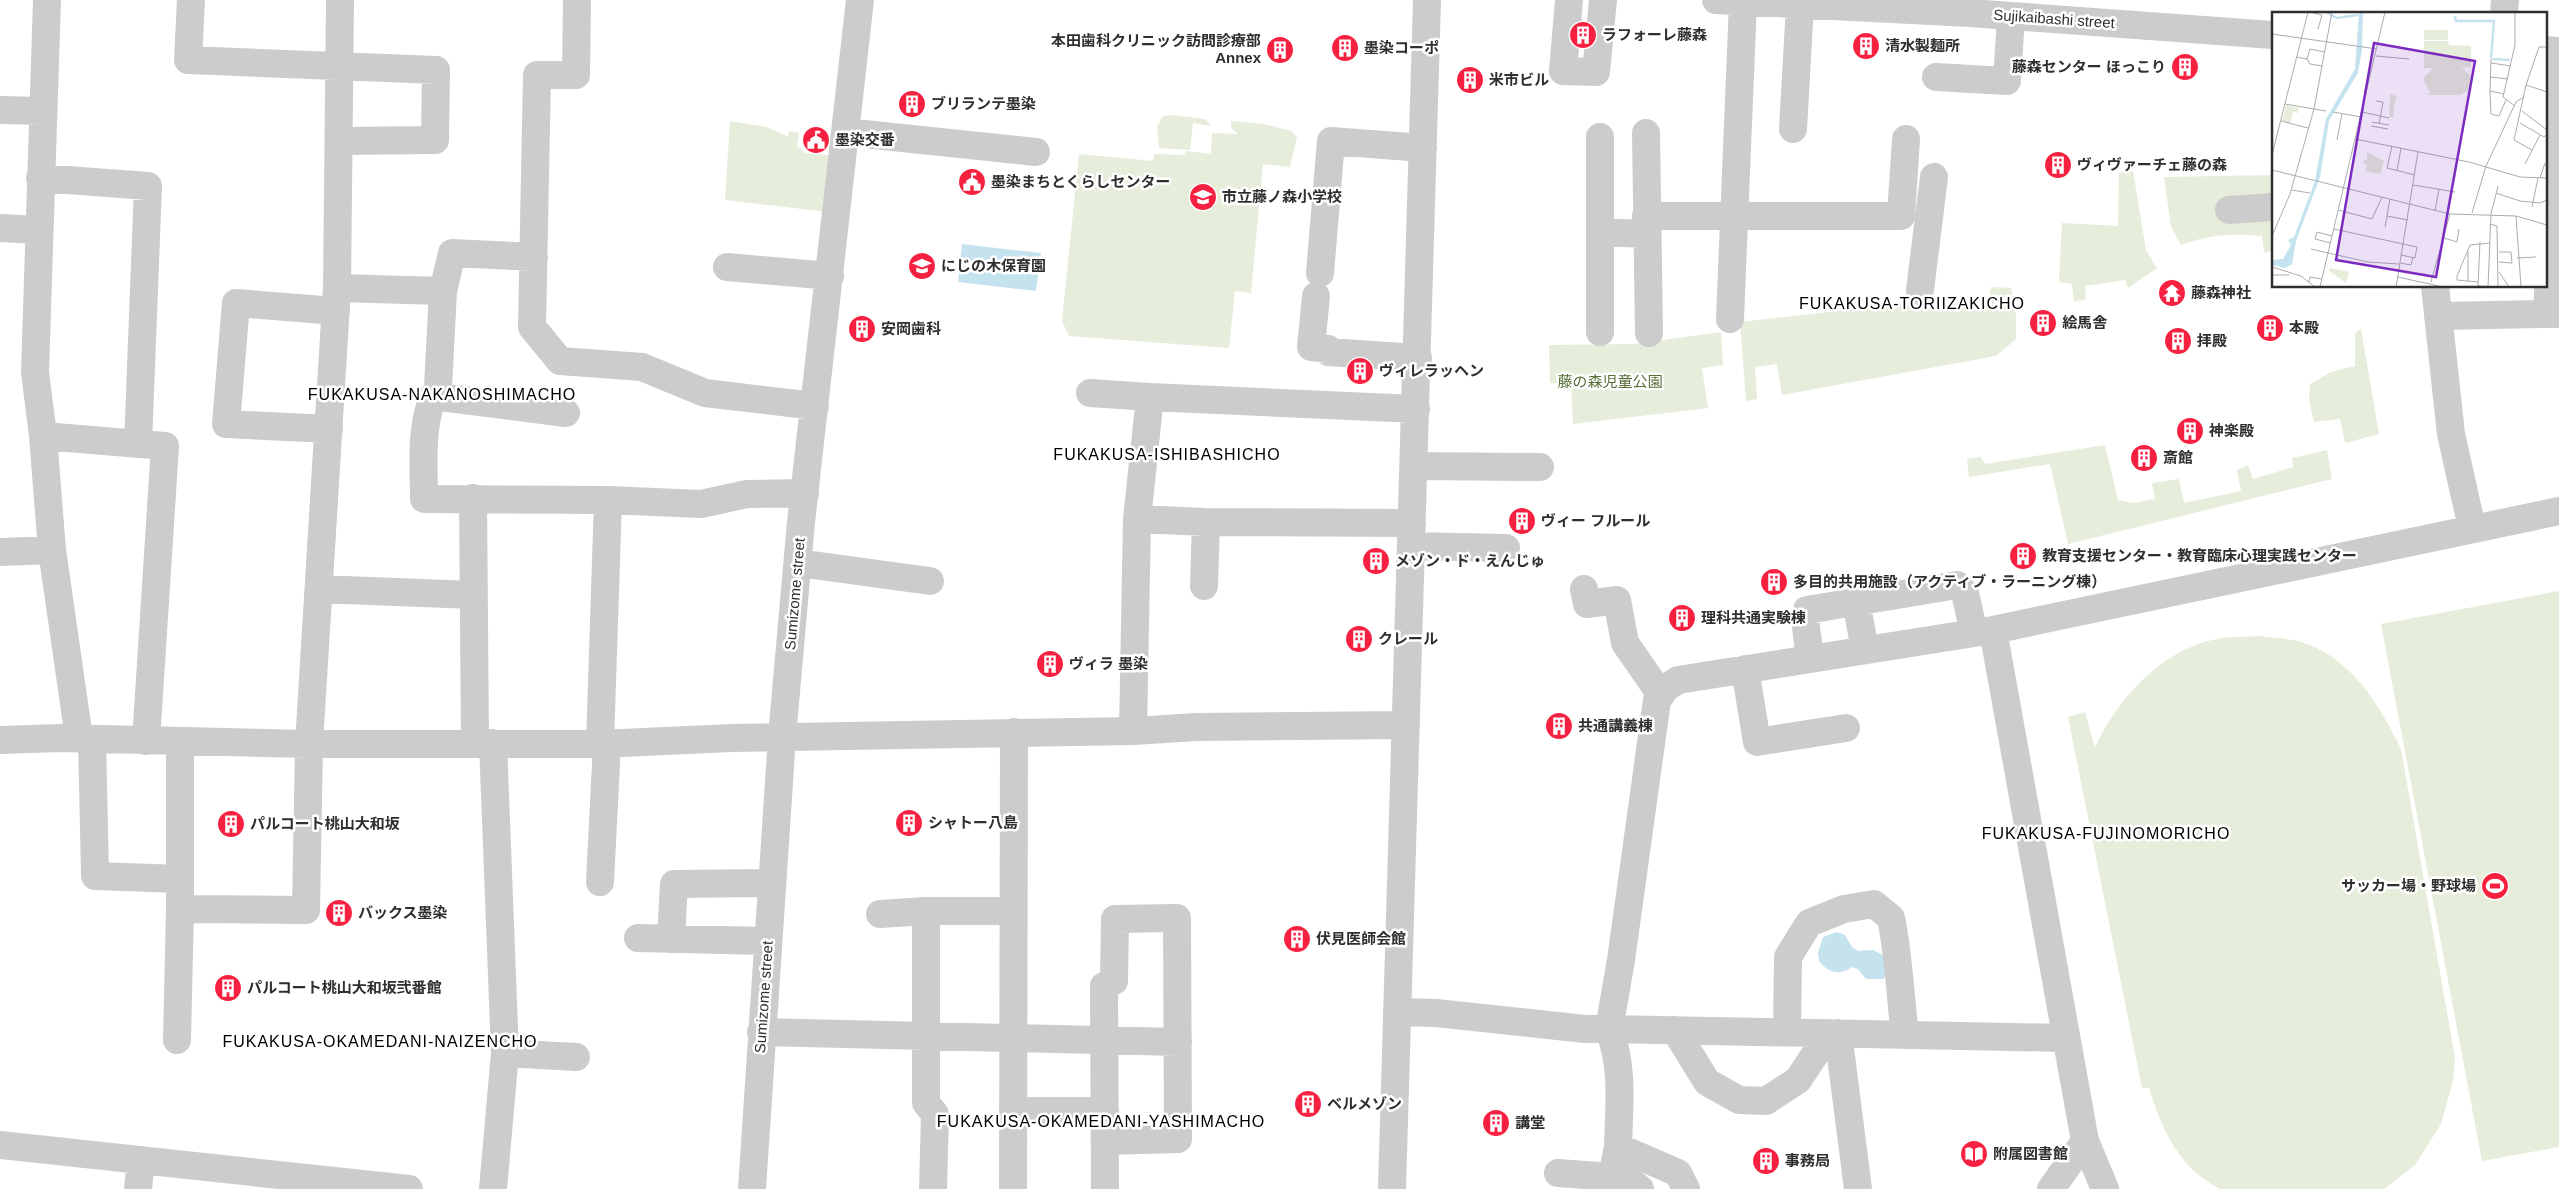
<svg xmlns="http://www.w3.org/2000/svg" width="2559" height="1189" font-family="Helvetica,'Noto Sans JP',sans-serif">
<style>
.green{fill:#e6eddb}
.water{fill:#c5e2ef}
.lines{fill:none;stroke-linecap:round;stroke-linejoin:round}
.minor{stroke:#ccc;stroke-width:28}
.labels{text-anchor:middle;stroke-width:5;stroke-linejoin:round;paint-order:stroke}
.street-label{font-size:15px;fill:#2f2f2f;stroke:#fff}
.poi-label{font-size:15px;font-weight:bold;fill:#2f2f2f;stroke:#fff;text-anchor:start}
.park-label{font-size:15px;fill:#566f37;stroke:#fff}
.neighbourhood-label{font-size:16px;letter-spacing:1px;fill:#000;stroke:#fff}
.inset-river{fill:none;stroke:#c5e2ef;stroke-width:2.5}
.inset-road{fill:none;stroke:#acacac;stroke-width:1}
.view{fill:#7b2cbf;fill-opacity:0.15;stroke:#7b2cbf;stroke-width:2.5}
.inset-edge{fill:none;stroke:#2f2f2f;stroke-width:2.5}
</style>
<rect width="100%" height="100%" fill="#fff"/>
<path class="green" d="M 1174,115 L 1205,119 L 1212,126 L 1193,123 L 1190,150 L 1159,148 L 1157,126 L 1163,116 Z
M 730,121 L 767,127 L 788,137 L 789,131 L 799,133 L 797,146 L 806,153 L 835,156 L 828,212 L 725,200 Z
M 1231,121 L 1264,124 L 1291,131 L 1297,137 L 1290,167 L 1263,164 L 1251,293 L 1235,291 L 1229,348 L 1069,336 L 1062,321 L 1079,154 L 1153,161 L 1154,154 L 1184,155 L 1186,151 L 1211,154 L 1212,133 L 1238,134 L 1231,128 Z
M 2126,171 L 2133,171 L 2146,250 L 2157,268 L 2128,288 L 2125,280 L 2085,286 L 2086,299 L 2074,302 L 2072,284 L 2059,282 L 2062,223 L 2118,226 L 2119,173 Z
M 2273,175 L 2273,251 L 2264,253 L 2262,236 C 2233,233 2208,235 2181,245 L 2171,227 L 2164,177 Z
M 1991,287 L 2011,288 L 2016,316 L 2016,339 L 1996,356 L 1782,395 L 1777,364 L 1755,367 L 1757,399 L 1746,401 L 1740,322 L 1918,302 L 1988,307 Z
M 2361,329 L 2379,434 L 2345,443 L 2340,419 L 2314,422 L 2309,400 L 2310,384 L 2331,372 L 2355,366 L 2355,333 Z
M 1721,332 L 1723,365 L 1702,368 L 1708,408 L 1573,424 L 1571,383 L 1550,383 L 1549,345 L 1634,344 Z
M 2105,445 L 2118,500 L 2133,503 L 2155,499 L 2152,483 L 2179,479 L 2184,503 L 2241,491 L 2237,470 L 2248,465 L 2253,479 L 2293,467 L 2292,458 L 2327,450 L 2332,479 L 2068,544 L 2050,464 L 1969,477 L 1967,459 L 1981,457 L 1985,464 Z
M 2559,591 L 2559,1147 L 2482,1161 L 2381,624 Z
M 2259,636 C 2272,638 2286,638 2298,641 C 2351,656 2378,703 2401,749 L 2455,1058 L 2453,1081 L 2441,1124 L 2415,1165 L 2384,1189 L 2220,1189 C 2179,1168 2162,1130 2149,1088 L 2142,1088 L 2068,717 L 2085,712 L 2095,748 C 2116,700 2162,649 2217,639 C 2231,636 2245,637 2259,636 Z"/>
<path class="water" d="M 962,244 L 1041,253 L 1036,291 L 958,282 Z
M 1837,932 L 1845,935 L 1852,947 L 1858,951 L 1873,950 L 1887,957 L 1887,974 L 1883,979 L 1866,979 L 1858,969 L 1852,967 C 1840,976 1828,973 1819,961 L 1818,953 L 1823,937 Z"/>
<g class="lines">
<path class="minor" d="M 47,0 L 35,372 L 43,436 L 52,550 L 79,738
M 191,0 L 188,60 L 436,70 L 435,140 L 339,141
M 577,0 L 576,75 L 537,75 L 532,327 L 560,361 L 642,367 L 705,393 L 815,406
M 1569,0 L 1563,71 L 1596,72 L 1603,0
M 1716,0 L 1970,13 L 2273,35
M 2504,14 L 2505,0
M 2545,50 L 2559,51
M 2559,68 L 2547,314 L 2559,314
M 1936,77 L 2007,81 L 2011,16
M 0,110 L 43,111
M 1793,129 L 1800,5
M 845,132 L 1036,152
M 1646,133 L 1649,333
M 1600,137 L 1600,332
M 40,178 L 148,186 L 138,444
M 2229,210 L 2273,207
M 1646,216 L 1901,216 L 1906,139
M 0,228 L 39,230
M 1601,232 L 1646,234
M 727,267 L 830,276
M 1320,273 L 1331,141 L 1423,148
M 2435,286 L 2451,434 L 2472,528
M 337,288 L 443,291 L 438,388 C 419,419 424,464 424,499 L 608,500 L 701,504 L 747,494 L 805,493
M 1920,290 L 1934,177
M 443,291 L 452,253 L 534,257
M 1316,296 L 1311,347 L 1328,349 L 1328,352 L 1418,358
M 2438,316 L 2547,314
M 1730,319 L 1743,2
M 1090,393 L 1150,397
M 433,396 L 566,413
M 329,429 L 226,424 L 236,303 L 336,311
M 43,436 L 165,446 L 146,741
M 1414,466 L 1540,467
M 473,498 L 475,743
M 1137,519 L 1206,522 L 1412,523
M 1411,546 L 1506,548
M 0,552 L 52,550
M 798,563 L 930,581
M 1204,586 L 1206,522
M 319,589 L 473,595
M 1584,589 L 1587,604 L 1617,600 L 1625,643 L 1661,695
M 1856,601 L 1865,650
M 1993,630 L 2085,1141 L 2105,1189
M 1810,659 L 1805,619 L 1807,610 L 1957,585 L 1965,593 L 1974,633
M 1745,669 L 1757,742 L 1846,728
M 1133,731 L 1137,519 L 1150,397 L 1416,409
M 92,739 L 95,876 L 180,879
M 0,740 L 61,738 L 309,744 L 600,744 L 731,738 L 1133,731 L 1197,727 L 1406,725
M 493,743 L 505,1053 L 493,1189
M 600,744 L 608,500
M 600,882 L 607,744
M 180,909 L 306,910 L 309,744 L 337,288 L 340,0
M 880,914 L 926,911
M 638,938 L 768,941
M 671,939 L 674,884 L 772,883
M 1397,1012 L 1436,1013 L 1585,1029 L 1609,1029 L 1621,960 L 1657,700 L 1666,688 L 1678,680 L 1993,630 L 2559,511
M 1675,1030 L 1707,1082 L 1739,1100 L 1766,1101 L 1798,1080 L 1829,1033
M 761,1032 L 1178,1042
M 1787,1032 L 1788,957 L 1809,923 L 1844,909 L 1874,904 L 1891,918 C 1899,956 1900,996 1905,1035
M 1838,1033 L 1858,1189
M 177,1040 L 180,909 L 180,742
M 505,1053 L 576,1057
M 1013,1111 L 1105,1111
M 1105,1141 L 1178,1139 L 1177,918 L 1115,919 L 1114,981 L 1104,986 C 1104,1054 1105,1121 1105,1189
M 0,1145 L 409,1189
M 1558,1173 L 1612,1177 L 1618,1147
M 1612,1177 L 1628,1179 L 1640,1189
M 138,1189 L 141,1160
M 752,1189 L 782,737 L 801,522 L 860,0
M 933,1189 L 935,1114 L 926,1103 L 926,911 L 1013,911
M 1013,1189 L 1014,732
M 1392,1189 L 1427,0
M 1686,1189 L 1678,1173 L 1618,1147 C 1619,1104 1624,1069 1609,1029 L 2065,1038
M 2051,1189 L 2085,1141"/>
</g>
<defs>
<g id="building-disc" transform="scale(1.4375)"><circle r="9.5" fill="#f62040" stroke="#fff"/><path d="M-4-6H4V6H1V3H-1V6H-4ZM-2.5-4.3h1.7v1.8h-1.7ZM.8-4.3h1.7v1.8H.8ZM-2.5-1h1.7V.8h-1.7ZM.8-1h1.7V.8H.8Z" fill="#fff"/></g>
<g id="civic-disc" transform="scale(1.4375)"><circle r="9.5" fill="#f62040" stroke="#fff"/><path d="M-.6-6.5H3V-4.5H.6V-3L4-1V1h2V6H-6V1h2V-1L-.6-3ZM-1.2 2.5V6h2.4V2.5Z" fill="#fff"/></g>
<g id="school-disc" transform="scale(1.4375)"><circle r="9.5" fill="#f62040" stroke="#fff"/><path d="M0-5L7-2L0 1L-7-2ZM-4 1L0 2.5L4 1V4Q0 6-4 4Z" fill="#fff"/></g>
<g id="temple-disc" transform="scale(1.4375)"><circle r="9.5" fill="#f62040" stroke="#fff"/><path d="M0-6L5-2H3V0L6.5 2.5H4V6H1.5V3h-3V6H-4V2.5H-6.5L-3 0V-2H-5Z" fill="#fff"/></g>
<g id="stadium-disc" transform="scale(1.4375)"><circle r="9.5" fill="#f62040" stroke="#fff"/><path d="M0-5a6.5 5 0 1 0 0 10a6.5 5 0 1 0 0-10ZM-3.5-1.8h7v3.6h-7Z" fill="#fff"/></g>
<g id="library-disc" transform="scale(1.4375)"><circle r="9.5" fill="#f62040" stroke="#fff"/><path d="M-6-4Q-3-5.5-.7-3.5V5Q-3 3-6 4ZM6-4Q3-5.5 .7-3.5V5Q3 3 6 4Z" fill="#fff"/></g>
</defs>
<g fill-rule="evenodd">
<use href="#building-disc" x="1583" y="35"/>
<use href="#building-disc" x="1866" y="46"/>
<use href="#building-disc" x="1345" y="48"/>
<use href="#building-disc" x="1280" y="50"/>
<use href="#building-disc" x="2185" y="67"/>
<use href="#building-disc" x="1470" y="80"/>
<use href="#building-disc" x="912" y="104"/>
<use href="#civic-disc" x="816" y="140"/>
<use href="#building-disc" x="2058" y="165"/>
<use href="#civic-disc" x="972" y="182"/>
<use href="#school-disc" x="1203" y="197"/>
<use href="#school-disc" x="922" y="266"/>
<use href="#temple-disc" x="2172" y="293"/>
<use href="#building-disc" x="2043" y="323"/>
<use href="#building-disc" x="2270" y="328"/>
<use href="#building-disc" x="862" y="329"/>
<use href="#building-disc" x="2178" y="341"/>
<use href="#building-disc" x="1360" y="371"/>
<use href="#building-disc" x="2190" y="431"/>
<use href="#building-disc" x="2144" y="458"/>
<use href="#building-disc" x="1522" y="521"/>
<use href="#building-disc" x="2023" y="556"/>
<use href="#building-disc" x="1376" y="561"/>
<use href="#building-disc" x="1774" y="582"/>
<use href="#building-disc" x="1682" y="618"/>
<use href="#building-disc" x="1359" y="639"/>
<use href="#building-disc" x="1050" y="664"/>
<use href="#building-disc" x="1559" y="726"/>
<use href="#building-disc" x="909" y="823"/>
<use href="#building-disc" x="231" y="824"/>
<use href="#stadium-disc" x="2495" y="886"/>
<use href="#building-disc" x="339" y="913"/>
<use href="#building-disc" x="1297" y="939"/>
<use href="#building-disc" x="228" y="988"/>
<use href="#building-disc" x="1308" y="1104"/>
<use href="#building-disc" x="1496" y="1123"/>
<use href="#library-disc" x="1974" y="1154"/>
<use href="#building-disc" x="1766" y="1161"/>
</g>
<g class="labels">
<g class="street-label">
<text transform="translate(2054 19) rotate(4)" y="5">Sujikaibashi street</text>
<text transform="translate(795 594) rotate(-85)" y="5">Sumizome street</text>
<text transform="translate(764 997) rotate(-86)" y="5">Sumizome street</text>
</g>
<g class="poi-label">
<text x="1602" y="40">ラフォーレ藤森</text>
<text x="1261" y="46" text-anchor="end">本田歯科クリニック訪問診療部<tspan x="1261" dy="17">Annex</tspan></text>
<text x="1885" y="51">清水製麺所</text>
<text x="1364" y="53">墨染コーポ</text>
<text x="2166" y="72" text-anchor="end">藤森センター ほっこり</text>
<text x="1489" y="85">米市ビル</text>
<text x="931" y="109">ブリランテ墨染</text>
<text x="835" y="145">墨染交番</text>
<text x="2077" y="170">ヴィヴァーチェ藤の森</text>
<text x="991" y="187">墨染まちとくらしセンター</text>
<text x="1222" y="202">市立藤ノ森小学校</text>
<text x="941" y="271">にじの木保育園</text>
<text x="2191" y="298">藤森神社</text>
<text x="2062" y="328">絵馬舎</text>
<text x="2289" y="333">本殿</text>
<text x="881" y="334">安岡歯科</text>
<text x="2197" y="346">拝殿</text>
<text x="1379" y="376">ヴィレラッヘン</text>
<text x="2209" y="436">神楽殿</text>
<text x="2163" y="463">斎館</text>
<text x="1541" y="526">ヴィー フルール</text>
<text x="2042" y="561">教育支援センター・教育臨床心理実践センター</text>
<text x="1395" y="566">メゾン・ド・えんじゅ</text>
<text x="1793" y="587">多目的共用施設（アクティブ・ラーニング棟）</text>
<text x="1701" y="623">理科共通実験棟</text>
<text x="1378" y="644">クレール</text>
<text x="1069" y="669">ヴィラ 墨染</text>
<text x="1578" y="731">共通講義棟</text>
<text x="928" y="828">シャトー八島</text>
<text x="250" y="829">パルコート桃山大和坂</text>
<text x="2476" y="891" text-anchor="end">サッカー場・野球場</text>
<text x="358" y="918">バックス墨染</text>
<text x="1316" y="944">伏見医師会館</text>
<text x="247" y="993">パルコート桃山大和坂弐番館</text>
<text x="1327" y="1109">ベルメゾン</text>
<text x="1515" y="1128">講堂</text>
<text x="1993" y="1159">附属図書館</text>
<text x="1785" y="1166">事務局</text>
</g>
<g class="park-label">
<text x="1610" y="387">藤の森児童公園</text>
</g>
<g class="neighbourhood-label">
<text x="1912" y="309">FUKAKUSA-TORIIZAKICHO</text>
<text x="442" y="400">FUKAKUSA-NAKANOSHIMACHO</text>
<text x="1167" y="460">FUKAKUSA-ISHIBASHICHO</text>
<text x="2106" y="839">FUKAKUSA-FUJINOMORICHO</text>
<text x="380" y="1047">FUKAKUSA-OKAMEDANI-NAIZENCHO</text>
<text x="1101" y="1127">FUKAKUSA-OKAMEDANI-YASHIMACHO</text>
</g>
</g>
<g transform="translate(2272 12)">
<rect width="275" height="275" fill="#fff"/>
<path d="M 152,18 L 176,18 L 176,28 L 152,28 ZM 152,29 L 176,29 L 177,33 L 199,34 L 199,55 L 190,56 L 201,66 L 197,78 L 188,83 L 155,83 L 158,81 L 151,66 L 162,56 L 152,56 ZM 118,82 L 124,84 L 121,104 L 124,106 L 117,105 ZM 14,93 L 27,96 L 26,101 L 21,100 L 18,111 L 10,109 ZM 95,140 L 112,149 L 108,162 L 93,159 L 95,153 L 91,151 L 93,147 L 95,149 ZM 58,256 L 77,260 L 74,271 L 57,259 Z" fill="#e6eddb"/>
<path d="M 87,0 L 91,0 L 90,38 L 86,61 L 57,109 L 48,165 L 24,229 L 20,252 L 13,256 L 0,253 L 0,248 L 11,247 L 19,233 L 16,228 L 22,225 L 43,169 L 54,107 L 83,57 Z" fill="#c5e2ef"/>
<path class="inset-river" d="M 53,0 L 65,6 L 86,3M 183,4 L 184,9 L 222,9 L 219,46M 220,47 L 238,48"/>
<path class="inset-road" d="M 38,0 L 50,3 L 46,17M 0,22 L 105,37M 104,44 L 137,47M 24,45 L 35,47 L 38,37 L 52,40M 35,47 L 38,52 L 50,54M 219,51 L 239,54M 218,65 L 236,67M 254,73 L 275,80M 218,79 L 219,47M 232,82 L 218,79 L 219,102 L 227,104 L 234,88M 104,89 L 111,90 L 107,112M 13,92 L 54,99M 243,94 L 231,85 L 243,33 L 243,0M 250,99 L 275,118M 61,100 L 89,105M 90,100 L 117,106M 9,109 L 36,116M 100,110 L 117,113M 248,111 L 272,125 L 275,122M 99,114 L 116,117M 83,127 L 197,150 L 248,165 L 275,166M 65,128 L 70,102M 120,134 L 115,156 L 143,163M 260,138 L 242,128 L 254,73 L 267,35 L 275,35M 0,143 L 36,0M 253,152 L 268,123M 0,158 L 178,202 L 244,204 L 275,213M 125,159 L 129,136M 268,166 L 273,151M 141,173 L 183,180M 20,178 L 38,181M 224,181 L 248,189 L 268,191 L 275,188M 260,195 L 266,166M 66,198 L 100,207 L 110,185M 163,199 L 167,177M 200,201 L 214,154 L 244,90 L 252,85M 115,204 L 136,208M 244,204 L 249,275M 218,212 L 225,214 L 226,275M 113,215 L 118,187M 62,217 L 145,235 L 143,246 L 129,243M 0,224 L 18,182 L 42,97 L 60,0M 172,226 L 185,230 L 187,217M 208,230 L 206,274 L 216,275 L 219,202 L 226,174M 59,231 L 43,227 L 45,220 L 60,224M 39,237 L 96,250 L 127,252M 196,239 L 196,269M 245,246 L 264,245M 227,250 L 240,251 L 239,240 L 227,240M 128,251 L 139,253 L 141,245M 0,255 L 29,264 L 43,275M 227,260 L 237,275M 0,263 L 17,263M 126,265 L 171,275M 37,270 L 38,265 L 50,267M 159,270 L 178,202M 206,270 L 185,268 L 185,264 L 198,233 L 218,231M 48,275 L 113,0M 124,275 L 146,140"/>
<path class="view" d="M 102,31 L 203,49 L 164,265 L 64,248 Z"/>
<rect width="275" height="275" class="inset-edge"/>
</g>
</svg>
